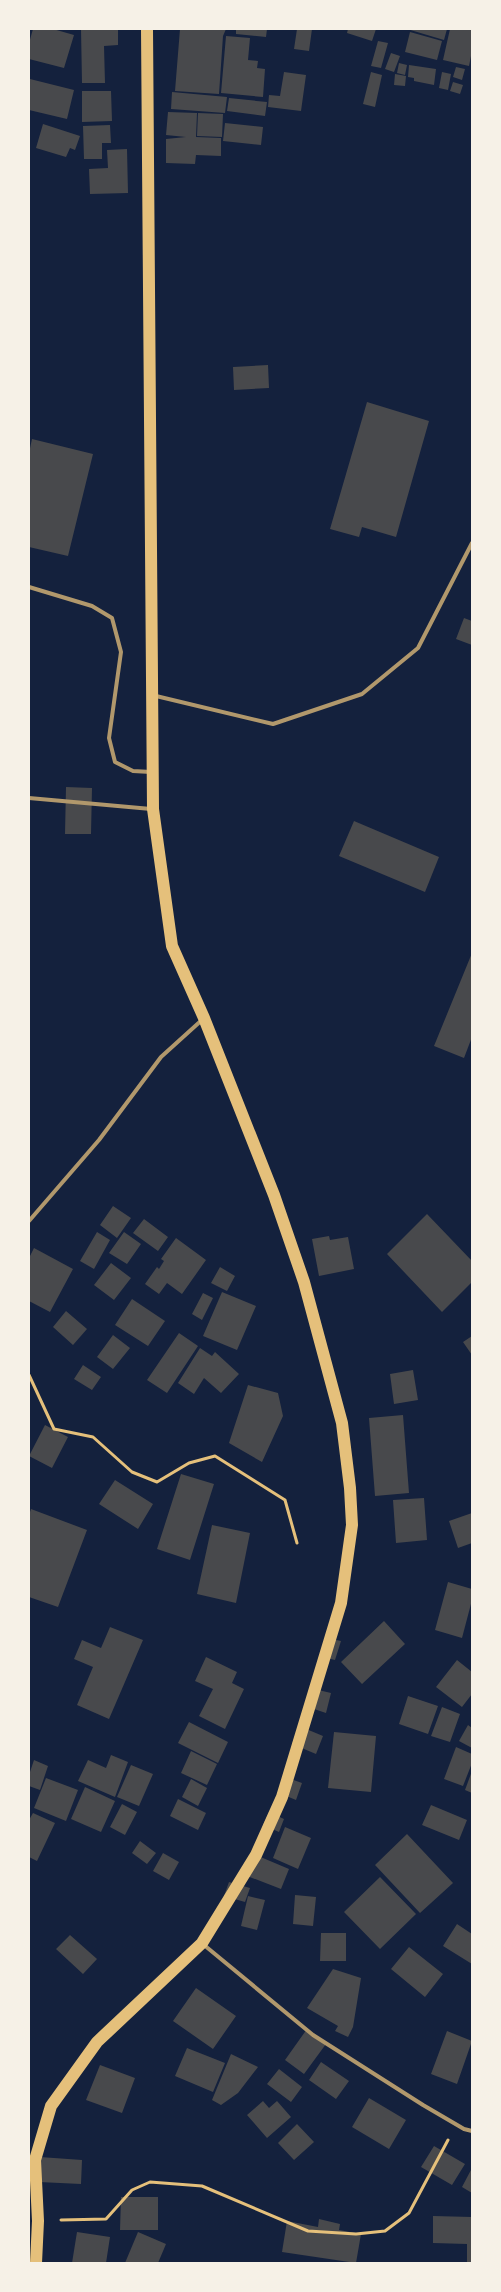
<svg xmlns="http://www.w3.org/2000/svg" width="501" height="2292" font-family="'PT Sans Narrow',sans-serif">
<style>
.building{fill:#48494c}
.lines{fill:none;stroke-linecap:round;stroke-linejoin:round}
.path{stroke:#e5c07b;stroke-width:3}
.service{stroke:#b1986c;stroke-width:4}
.primary{stroke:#e5c07b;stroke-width:12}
</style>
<rect width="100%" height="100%" fill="#14213d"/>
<path class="building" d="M 33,29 L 53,29 L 74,35 L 64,68 L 29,59 L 29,43 Z
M 81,29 L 118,29 L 118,45 L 104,46 L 105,83 L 82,83 Z
M 180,29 L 226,29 L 223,36 L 219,94 L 175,91 Z
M 236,29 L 267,29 L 266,37 L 236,34 Z
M 297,29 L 312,29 L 309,51 L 294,49 Z
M 348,29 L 376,29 L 372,41 L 347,33 Z
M 407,29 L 447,29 L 444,40 Z
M 450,29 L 472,29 L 472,51 L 469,66 L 443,60 Z
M 410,32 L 442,41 L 437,60 L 405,52 Z
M 226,36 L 250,38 L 248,60 L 258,61 L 257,68 L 265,69 L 263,97 L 221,93 Z
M 378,41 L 388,43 L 381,68 L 371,66 Z
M 391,53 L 400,56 L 394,72 L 385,69 Z
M 399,63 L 407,65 L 405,75 L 397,73 Z
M 409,65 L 436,69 L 434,85 L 414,81 L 414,78 L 408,77 Z
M 456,67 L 465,69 L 462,80 L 453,77 Z
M 284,72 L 306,75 L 301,111 L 268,107 L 269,95 L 280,96 Z
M 371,72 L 382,75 L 375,107 L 363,104 Z
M 442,72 L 451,74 L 448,90 L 439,88 Z
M 395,74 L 406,76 L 405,86 L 394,85 Z
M 30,79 L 74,90 L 67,119 L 29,110 Z
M 453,82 L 463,85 L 460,94 L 450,91 Z
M 82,91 L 111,91 L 112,121 L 82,122 Z
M 172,92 L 227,97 L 225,113 L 171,109 Z
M 229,98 L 267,102 L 265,116 L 227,111 Z
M 168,112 L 197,113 L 196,137 L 221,138 L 221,156 L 196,155 L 195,164 L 166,163 L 166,139 L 186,137 L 166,135 Z
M 198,113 L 223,114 L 222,137 L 197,136 Z
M 225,123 L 263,127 L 261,145 L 223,141 Z
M 43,124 L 80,136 L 75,150 L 70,148 L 66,157 L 36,148 Z
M 110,125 L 111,143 L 102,143 L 102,159 L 84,159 L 83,126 Z
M 127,149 L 128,193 L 90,194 L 89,169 L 108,168 L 107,150 Z
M 268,365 L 269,388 L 234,390 L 233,367 Z
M 367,402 L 429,421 L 396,537 L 362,527 L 359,537 L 330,529 Z
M 32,439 L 93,454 L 68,556 L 29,547 L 29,453 Z
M 464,618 L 472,621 L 472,645 L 456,639 Z
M 66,787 L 92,788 L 91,834 L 65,834 Z
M 354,821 L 439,857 L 425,892 L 339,856 Z
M 472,953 L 472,1037 L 464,1058 L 434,1046 Z
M 113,1206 L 131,1218 L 117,1238 L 100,1225 Z
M 427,1214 L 472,1261 L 472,1282 L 442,1312 L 387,1254 Z
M 144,1219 L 168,1237 L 158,1251 L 133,1233 Z
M 97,1232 L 110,1240 L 94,1269 L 80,1261 Z
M 124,1232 L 141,1244 L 127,1264 L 109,1253 Z
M 329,1236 L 330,1240 L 348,1237 L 354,1269 L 319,1276 L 312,1239 Z
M 176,1238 L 206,1260 L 182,1294 L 167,1283 L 159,1294 L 145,1284 L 157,1267 L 159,1269 L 164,1261 L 161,1259 Z
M 34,1248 L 73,1269 L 50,1312 L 29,1301 L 29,1258 Z
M 111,1263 L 131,1278 L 114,1300 L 94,1285 Z
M 220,1267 L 235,1276 L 227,1291 L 211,1283 Z
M 222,1292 L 256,1306 L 237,1350 L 203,1336 Z
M 203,1293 L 213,1298 L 202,1320 L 192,1314 Z
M 132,1299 L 165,1321 L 148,1346 L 115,1325 Z
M 66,1311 L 87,1329 L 73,1345 L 53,1327 Z
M 179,1333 L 198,1346 L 167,1393 L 147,1380 Z
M 113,1335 L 130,1348 L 113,1369 L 97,1357 Z
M 472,1336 L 472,1355 L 463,1342 Z
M 200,1348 L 212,1356 L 215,1352 L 239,1374 L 221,1393 L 204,1378 L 194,1394 L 178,1383 Z
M 83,1365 L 101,1377 L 92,1390 L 74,1379 Z
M 413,1370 L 418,1400 L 394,1404 L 390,1374 Z
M 248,1385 L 278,1393 L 283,1416 L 262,1462 L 229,1443 Z
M 403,1415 L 409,1493 L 375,1496 L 369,1418 Z
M 45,1425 L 68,1437 L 52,1468 L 29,1456 Z
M 181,1474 L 214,1484 L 190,1560 L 157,1549 Z
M 115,1480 L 153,1504 L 138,1529 L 99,1504 Z
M 424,1498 L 427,1540 L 396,1543 L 393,1500 Z
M 31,1509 L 87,1530 L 58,1607 L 29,1597 L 29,1515 Z
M 472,1513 L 472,1543 L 458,1548 L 449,1521 Z
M 212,1525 L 250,1533 L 236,1603 L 197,1594 Z
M 448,1582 L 472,1589 L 472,1600 L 462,1638 L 435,1630 Z
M 384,1621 L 405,1644 L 362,1684 L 341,1662 Z
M 110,1627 L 143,1640 L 109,1719 L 77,1705 L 93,1667 L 74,1659 L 82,1640 L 101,1648 Z
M 327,1638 L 341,1641 L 335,1660 L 322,1657 Z
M 206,1657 L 237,1672 L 232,1683 L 244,1689 L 225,1729 L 199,1716 L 213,1689 L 195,1681 Z
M 457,1660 L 472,1672 L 472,1694 L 462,1707 L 436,1687 Z
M 310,1688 L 331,1693 L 326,1713 L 305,1706 Z
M 408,1696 L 438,1706 L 428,1734 L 399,1724 Z
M 442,1707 L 460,1714 L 450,1742 L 431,1736 Z
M 189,1722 L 228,1742 L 218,1763 L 178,1743 Z
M 468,1725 L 472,1728 L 472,1748 L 459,1741 Z
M 299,1726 L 323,1736 L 316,1754 L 292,1744 Z
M 334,1732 L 376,1736 L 371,1792 L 328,1788 Z
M 456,1747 L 472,1754 L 472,1763 L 463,1786 L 444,1779 Z
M 191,1751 L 217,1764 L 207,1785 L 181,1773 Z
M 111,1755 L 128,1762 L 115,1797 L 78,1781 L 88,1760 L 106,1768 Z
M 34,1760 L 48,1766 L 40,1790 L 29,1786 L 29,1775 Z
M 131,1765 L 153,1774 L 139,1806 L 117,1797 Z
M 472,1771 L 472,1793 L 465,1790 Z
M 285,1777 L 302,1783 L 296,1800 L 279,1793 Z
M 46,1778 L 78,1790 L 66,1821 L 34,1808 Z
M 191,1779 L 207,1788 L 198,1806 L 182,1797 Z
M 85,1787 L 115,1801 L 101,1832 L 71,1819 Z
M 178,1799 L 206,1813 L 198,1830 L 170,1816 Z
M 122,1804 L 137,1812 L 125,1835 L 110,1827 Z
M 431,1805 L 467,1820 L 459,1840 L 422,1825 Z
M 269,1812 L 284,1819 L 279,1832 L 263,1825 Z
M 33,1813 L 55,1823 L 37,1861 L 29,1857 L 29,1820 Z
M 285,1827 L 311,1838 L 298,1869 L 273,1858 Z
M 407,1834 L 453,1883 L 420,1913 L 375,1865 Z
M 140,1841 L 156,1853 L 147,1864 L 132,1853 Z
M 163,1853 L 179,1862 L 169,1880 L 153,1871 Z
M 251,1853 L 289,1869 L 281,1889 L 242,1874 Z
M 380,1877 L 416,1914 L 380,1949 L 344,1912 Z
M 229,1882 L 250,1888 L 245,1902 L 224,1896 Z
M 295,1895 L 316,1897 L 313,1926 L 293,1924 Z
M 248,1896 L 265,1900 L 257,1930 L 241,1926 Z
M 457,1924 L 472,1934 L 472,1964 L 443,1946 Z
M 321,1933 L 346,1933 L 346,1961 L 320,1961 Z
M 70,1935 L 97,1959 L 83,1974 L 56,1949 Z
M 409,1947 L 443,1974 L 425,1997 L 391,1969 Z
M 333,1969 L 361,1978 L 353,2027 L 348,2037 L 335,2031 L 338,2026 L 307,2008 Z
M 196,1988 L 236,2016 L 213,2049 L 173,2021 Z
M 307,2029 L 326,2044 L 304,2074 L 285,2060 Z
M 447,2031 L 472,2041 L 457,2084 L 431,2074 Z
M 187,2048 L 225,2063 L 213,2092 L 175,2076 Z
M 231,2054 L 258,2067 L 238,2093 L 221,2105 L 212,2100 Z
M 321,2062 L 349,2081 L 336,2099 L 309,2080 Z
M 100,2065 L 135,2078 L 122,2113 L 86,2100 Z
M 279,2069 L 302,2087 L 291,2102 L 267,2084 Z
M 369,2098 L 406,2120 L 389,2149 L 352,2127 Z
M 263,2101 L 269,2108 L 277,2101 L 291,2117 L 267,2138 L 247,2115 Z
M 297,2124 L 314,2142 L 294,2160 L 278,2143 Z
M 434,2146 L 465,2164 L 452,2185 L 421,2167 Z
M 40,2157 L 82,2160 L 81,2184 L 39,2182 Z
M 472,2168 L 472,2193 L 462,2187 Z
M 121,2197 L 158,2197 L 158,2230 L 120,2230 Z
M 433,2216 L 472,2217 L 472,2263 L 467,2263 L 467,2244 L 433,2243 Z
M 319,2219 L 340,2224 L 339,2230 L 361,2234 L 356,2263 L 282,2252 L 287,2221 L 318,2227 Z
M 77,2232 L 110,2237 L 106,2263 L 72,2263 Z
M 138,2232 L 166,2244 L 158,2263 L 125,2263 Z"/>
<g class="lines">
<path class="path" d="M 29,1375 L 54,1429 L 93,1437 L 132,1472 L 157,1482 L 189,1463 L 215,1456 L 285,1500 L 297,1543
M 61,2220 L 106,2219 L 132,2190 L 150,2182 L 202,2186 L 308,2231 L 356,2234 L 385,2231 L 409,2213 L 448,2140"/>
<path class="service" d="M 29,587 L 92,606 L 112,618 L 121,652 L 109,738 L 115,762 L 133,771 L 151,772
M 156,696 L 273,724 L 362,694 L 418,648 L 472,543
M 29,798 L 151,809
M 29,1221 L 99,1140 L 161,1057 L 203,1019
M 204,1945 L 313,2035 L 423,2105 L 464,2129 L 472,2131"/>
<path class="primary" d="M 36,2263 L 38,2221 L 35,2160 L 51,2106 L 97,2042 L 202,1943 L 256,1855 L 282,1797 L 341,1603 L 352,1525 L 350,1488 L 342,1423 L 304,1282 L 274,1195 L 204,1018 L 172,946 L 153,809 L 147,29"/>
</g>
<rect width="501" height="2292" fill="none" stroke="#f6f1e7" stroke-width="60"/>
</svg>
